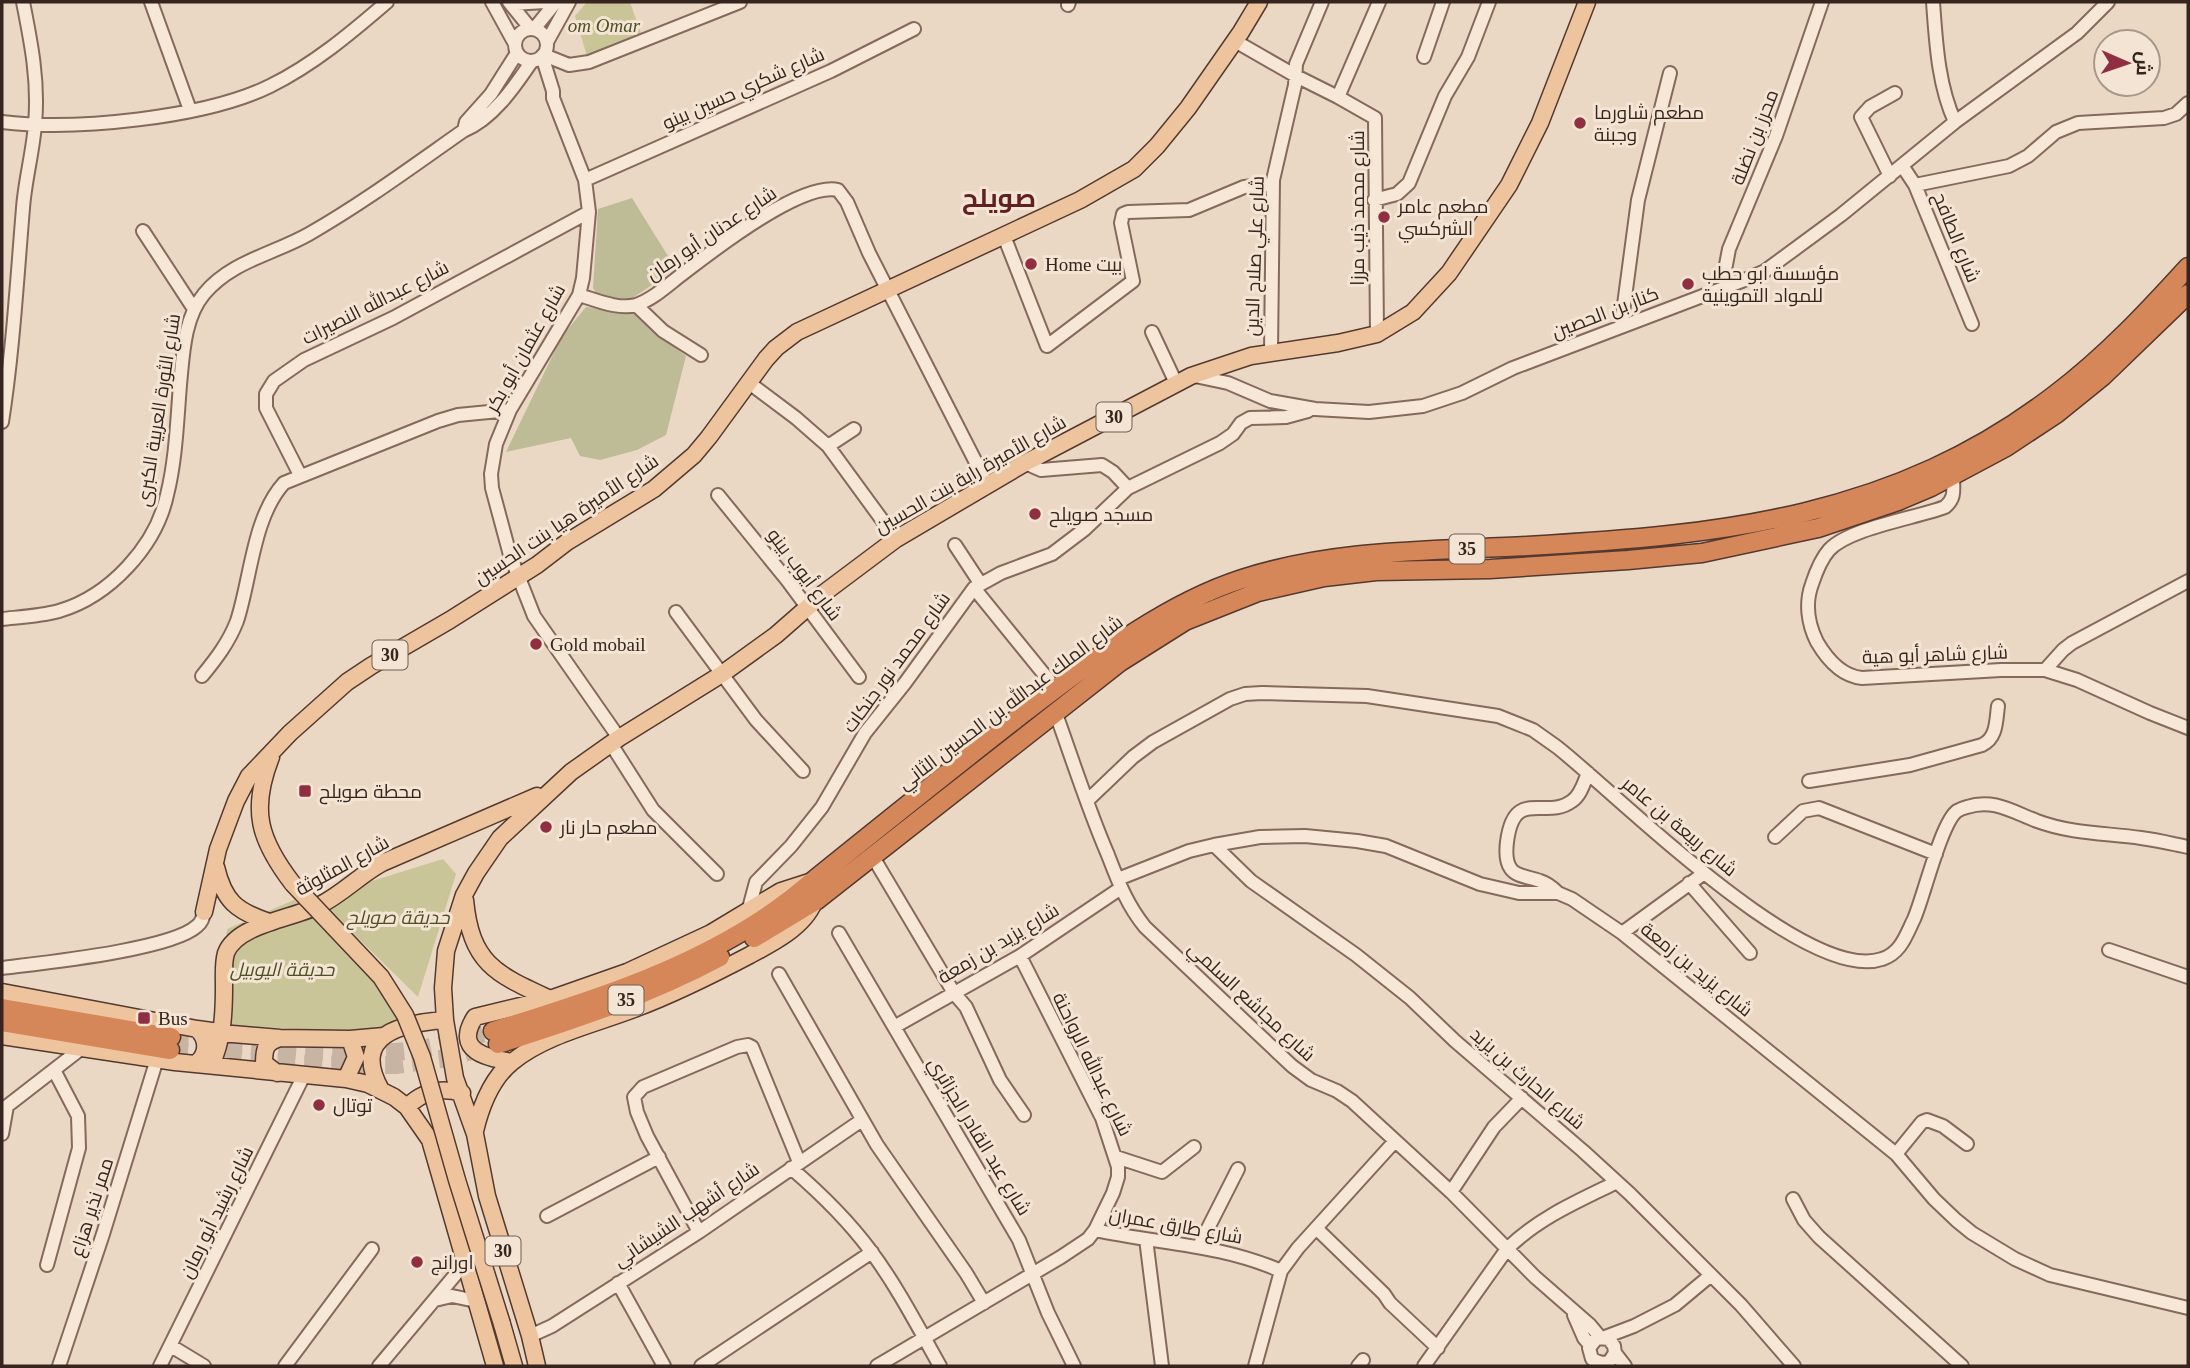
<svg xmlns="http://www.w3.org/2000/svg" width="2190" height="1368" font-family="'Times New Roman',Cairo,serif">
<style>
.green{fill:#c9c598}
.cemetery{fill:#bebb97}
.lines{fill:none;stroke-linecap:round;stroke-linejoin:round}
.highway-tunnel{stroke:#c7b4a3;stroke-width:18;stroke-dasharray:18 9;stroke-linecap:butt}
.minor-casing{stroke:#85695b;stroke-width:16}
.major-casing{stroke:#53392f;stroke-width:19}
.highway-casing{stroke:#53392f;stroke-width:21}
.minor{stroke:#f7e7d6;stroke-width:12}
.major{stroke:#edc49d;stroke-width:16}
.highway{stroke:#d68759;stroke-width:18}
.major-bridge-casing{stroke:#53392f;stroke-width:19;stroke-linecap:butt}
.major-bridge{stroke:#edc49d;stroke-width:16}
.poi-dot{fill:#902f42;stroke:#f3e4d3;stroke-width:2.5}
.labels{text-anchor:middle;stroke-width:6;stroke-linejoin:round;paint-order:stroke}
.shield{fill:#f3e4d3;stroke:#6e5e54;stroke-width:2}
.shield-label{font-size:18px;font-weight:bold;fill:#35251e}
.park-label{font-size:19px;font-style:italic;fill:#4e5126;stroke:#f3e4d3}
.street-label{font-size:19px;fill:#35251e;stroke:#f3e4d3}
.poi-label{font-size:19px;fill:#35251e;stroke:#f3e4d3;text-anchor:start}
.district-label{font-size:26px;font-weight:bold;fill:#602120;stroke:#f3e4d3}
</style>
<rect width="100%" height="100%" fill="#ebd8c4"/>
<path class="green" d="M 587,2 L 630,2 L 641,33 L 587,56 L 575,16 Z
M 443,859 L 456,874 L 418,997 L 317,898 Z
M 294,900 C 336,939 375,970 400,1022 L 367,1034 L 230,1025 L 219,1019 L 227,929 Z"/>
<path class="cemetery" d="M 632,198 L 676,269 L 631,299 L 598,296 L 593,288 L 598,209 Z
M 586,307 L 640,314 L 663,339 L 686,356 L 666,435 L 637,450 L 600,460 L 580,456 L 571,438 L 506,452 L 562,336 Z"/>
<g class="lines">
<path class="highway-tunnel" d="M 171,1037 C 250,1045 334,1061 414,1050 C 440,1046 467,1038 493,1031
M 170,1050 L 288,1064 L 396,1065 L 441,1059 L 498,1044"/>
<g class="minor-casing">
<path id="minor" d="M 151,2 L 190,110
M 492,2 L 515,44
M 509,2 L 530,28
M 1933,2 C 1936,42 1938,85 1955,122
M 512,4 L 545,2
M 1068,5 L 1069,2
M515 45a16 16 0 1 1 32 0a16 16 0 1 1-32 0Z
M 534,29 L 556,2
M 1235,41 L 1296,76 L 1338,97 L 1375,118 L 1377,334
M 547,42 L 569,2
M 544,55 L 569,65 L 589,62 L 740,2
M 542,56 L 553,91 L 553,98 L 585,180 L 589,212 L 583,278 L 579,295 L 510,410 L 496,444 L 491,474 L 492,488 L 510,555 L 534,616 L 619,738
M 1424,57 L 1443,2
M 1338,97 L 1379,2
M 2,122 C 74,131 205,118 270,86 C 313,65 351,33 387,2
M 464,130 L 466,122 L 491,94 L 517,53
M 1903,167 L 1915,185 L 1972,324
M 1890,176 L 1861,117 L 1870,107 L 1895,93
M 585,180 L 831,71 L 914,29
M 1915,185 L 2009,166 L 2028,156 L 2056,132 L 2078,123 L 2164,118 L 2176,114 L 2188,103
M 1374,200 L 1397,194 L 1409,183 L 1445,96 L 1468,57 L 1489,2
M 143,231 L 194,309
M 1004,236 L 1047,346 L 1133,281 L 1121,223 L 1123,214 L 1128,212 L 1189,210 L 1244,187 L 1273,184
M 1729,286 L 1725,270 L 1729,249 L 1776,136 L 1822,2
M 579,295 C 596,300 619,310 636,305 C 654,299 670,283 685,272 C 715,249 801,182 838,190 L 847,202 L 869,253 L 988,486
M 636,305 L 663,331 L 701,355
M 1621,327 L 1638,200 L 1670,73
M 1152,332 L 1176,383
M 1271,352 L 1273,180 L 1295,85 L 1296,64 L 1322,2
M 1195,376 L 1228,383 L 1270,401 L 1315,409 L 1369,412 L 1423,406 L 1462,393 L 1513,368 L 1742,281 L 1765,271 L 1841,215 L 1955,122 L 2077,33 L 2108,2
M 748,382 L 796,418 L 828,446 L 896,539
M 2,422 C 13,351 17,280 23,208 C 25,180 33,152 35,124 C 39,82 31,42 23,2
M 828,446 L 854,429
M 1025,463 L 1041,470 L 1102,465 L 1113,472 L 1128,488
M 300,475 L 266,408 L 266,394 L 274,381 L 304,360 L 393,318 L 589,212
M 1953,477 C 1953,489 1956,498 1945,507 C 1916,518 1849,528 1829,550 C 1821,559 1816,572 1812,584 C 1805,603 1808,624 1817,642 C 1827,659 1841,676 1862,678 L 2001,670 L 2045,670 L 2077,680 L 2150,713 L 2188,728
M 718,495 L 787,580 L 859,677
M 955,545 L 980,583
M 974,588 L 1056,689
M 676,612 L 756,720 L 803,771
M 2,619 C 21,617 41,616 59,611 C 110,596 156,546 167,495 C 176,459 177,421 180,385 C 183,354 184,318 204,294 C 231,261 274,254 309,234 C 363,203 413,166 463,131 C 493,119 515,86 532,61
M 2045,670 L 2063,650 L 2072,643 L 2188,581
M 202,676 C 216,659 229,642 237,621 C 251,578 253,517 284,483 L 438,421 L 458,415 L 510,410
M 1056,714 C 1073,761 1088,809 1108,855 C 1118,881 1127,905 1145,927 L 1292,1066 L 1311,1080 L 1337,1091 L 1352,1101 L 1451,1192 L 1535,1277 L 1590,1325 L 1600,1337
M 611,744 L 653,810 L 717,874
M 1809,781 L 1910,765 L 1982,745 C 1997,738 1996,721 1998,706
M 1087,801 L 1133,757 L 1153,742 L 1230,699 L 1245,694 L 1262,693 L 1367,696 L 1498,716 L 1533,730 L 1557,747 C 1617,794 1806,985 1882,959 C 1901,953 1906,935 1914,919 C 1924,896 1941,823 1957,811 C 1960,809 1963,808 1967,807 C 1993,798 2013,812 2037,821 C 2072,834 2106,833 2141,838 C 2157,840 2173,844 2188,847
M 1775,837 L 1803,811 L 1819,808 L 1936,854
M 1214,845 L 1251,881 L 1356,955 L 1410,998 L 1455,1041 L 1583,1151 L 1630,1194 L 1741,1305 L 1794,1366
M 873,857 L 954,993 L 966,1007 L 1000,1080 L 1024,1115
M 1118,879 L 1189,851 L 1214,845 L 1260,837 L 1305,836 L 1357,841 L 1386,846 L 1480,884 L 1519,893 L 1558,893 L 1572,899 L 1622,933 L 1896,1154 L 1934,1199 L 1956,1220 L 1972,1233 L 2015,1259 L 2050,1275 L 2188,1308
M 1689,883 L 1750,953
M 1558,893 C 1553,888 1547,883 1540,881 C 1530,877 1517,877 1511,869 C 1505,861 1506,850 1507,842 C 1514,786 1546,821 1572,801 C 1581,795 1584,782 1588,773
M 748,912 L 756,882 L 791,846 L 822,807 L 865,733 L 905,683 L 974,588 L 1001,573 L 1052,554 L 1085,529 L 1128,488 L 1220,443 L 1233,434 L 1241,423 L 1250,418 L 1286,417 L 1308,411
M 839,933 L 1019,1240 L 1048,1313 L 1074,1366
M 1622,933 L 1703,874
M 2109,950 L 2188,977
M 2,968 C 41,963 171,950 197,926 C 202,922 203,918 204,912
M 779,974 L 877,1145 L 966,1273 L 984,1303
M 894,1027 L 1020,956 L 1121,888
M 2,1110 L 82,1048
M 2,1134 L 7,1106
M 1896,1154 L 1922,1122 L 1927,1120 L 1943,1126 L 1967,1144
M 1116,1157 L 1162,1172 L 1194,1147
M 791,1168 C 820,1193 847,1219 870,1250 C 897,1286 918,1327 940,1366
M 1451,1192 L 1494,1127 L 1522,1098
M 1793,1199 L 1804,1220 L 1819,1237 L 1962,1366
M 547,1216 L 659,1157
M 1316,1228 L 1384,1294 L 1390,1303 L 1438,1348
M 1095,1230 C 1159,1244 1220,1244 1281,1271
M 699,1232 L 647,1136 L 637,1112 L 634,1097 L 643,1087 L 737,1047 L 748,1045 L 752,1047 L 799,1162
M 1146,1239 L 1162,1366
M 1199,1246 L 1238,1169
M 47,1265 L 79,1148 L 78,1116 L 54,1070
M 618,1283 L 664,1366
M 435,1300 L 452,1296 L 476,1301
M 1574,1315 L 1584,1338 L 1590,1345
M 530,1336 L 552,1326 L 699,1232 L 862,1120
M 1605,1337 L 1634,1326 L 1675,1305 L 1711,1275
M 171,1346 L 204,1366
M 1615,1353 L 1609,1362 L 1601,1363 L 1592,1359 L 1589,1348 L 1597,1338 L 1609,1339 L 1614,1346 L 1615,1353 L 1625,1366
M 59,1366 L 103,1234 L 157,1059
M 160,1366 L 304,1075
M 285,1366 L 372,1249
M 379,1366 L 466,1262
M 701,1366 L 872,1252
M 877,1366 L 1061,1257 L 1088,1239 L 1095,1230 L 1113,1193 L 1118,1177 L 1118,1167 L 1102,1118 L 1020,956
M 1255,1366 L 1281,1271 L 1298,1248 L 1395,1141
M 1358,1366 L 1363,1360
M 1424,1366 L 1507,1249 C 1538,1218 1578,1201 1617,1182"/>
</g>
<g class="major-casing">
<path id="major" d="M 271,757 C 250,810 259,840 293,884
M 216,867 C 224,901 236,911 269,922
M 465,900 C 471,964 496,974 550,999
M 204,912 L 218,849 L 236,801 L 249,776 L 290,733 L 347,682 L 371,666 L 450,620 L 537,565 L 567,542 L 654,489 L 694,455 L 709,437 L 766,359 L 776,348 L 797,332 L 1080,200 L 1134,169 L 1157,146 L 1188,108 L 1241,32 L 1259,2
M 2,992 L 197,1029 L 233,1034 L 280,1038 L 350,1039 L 384,1036
M 445,1020 L 443,988 L 446,951 L 464,895 L 476,873 L 500,838 L 571,772 L 619,738 L 722,674 L 776,635 L 824,593 L 896,539 L 1025,463 L 1191,376 L 1251,356 L 1338,343 L 1377,334 L 1413,312 L 1449,273 L 1509,185 L 1540,123 L 1587,2
M 2,1036 L 175,1062 L 346,1079 L 368,1084 L 394,1097 L 407,1107 L 430,1140 L 495,1366
M 512,1062 C 487,1058 453,1051 475,1017 L 550,999 L 627,972 L 711,933 L 781,891 L 809,882
M 197,1063 C 208,1053 208,1039 197,1029
M 211,1065 C 223,1040 224,1012 224,986 C 224,975 223,963 226,953 C 237,924 295,918 320,905 C 342,894 360,875 382,863 L 537,796
M 277,1073 L 264,1063 C 264,1048 266,1042 280,1038
M 346,1079 L 356,1057 L 350,1039
M 381,1090 C 350,1035 401,1023 445,1020 L 455,1078 L 475,1134 L 487,1196 L 530,1336 L 537,1366
M 407,1107 C 423,1091 440,1087 462,1093
M 475,1131 C 481,1106 491,1079 512,1062 C 545,1035 595,1024 634,1009 C 674,994 712,975 750,955 C 773,943 804,927 814,902
M 502,1324 L 514,1366"/>
</g>
<g class="highway-casing">
<path id="highway" d="M 754,938 L 817,900 L 1120,662 L 1185,621 L 1258,592 L 1324,577 L 1376,571 L 1490,569 L 1628,560 L 1702,553 L 1818,528 L 1898,501 L 1931,487 L 2006,447 L 2056,414 L 2103,376 L 2188,294
M 2,1008 L 171,1037
M 2,1022 L 170,1050
M 493,1031 C 594,1000 702,966 788,901 C 866,838 945,774 1025,712 C 1092,661 1162,605 1242,579 C 1335,549 1431,551 1527,546 C 1722,535 1895,518 2056,394 C 2105,357 2147,312 2188,267
M 498,1044 C 574,1020 649,995 720,957"/>
</g>
<use href="#minor" class="minor"/>
<use href="#major" class="major"/>
<use href="#highway" class="highway"/>
<g class="major-bridge-casing">
<path id="major-bridge" d="M 293,884 L 381,977 L 405,1015 L 422,1057 L 457,1180 L 502,1324"/>
</g>
<use href="#major-bridge" class="major-bridge"/>
</g>
<g class="poi-dot">
<circle cx="1580" cy="123" r="7"/>
<circle cx="1384" cy="217" r="7"/>
<circle cx="1031" cy="264" r="7"/>
<circle cx="1688" cy="284" r="7"/>
<circle cx="1035" cy="514" r="7"/>
<circle cx="536" cy="644" r="7"/>
<rect x="298" y="784" width="14" height="14" rx="3.5"/>
<circle cx="546" cy="827" r="7"/>
<rect x="137" y="1011" width="14" height="14" rx="3.5"/>
<circle cx="319" cy="1105" r="7"/>
<circle cx="417" cy="1262" r="7"/>
</g>
<g class="labels">
<g class="shield">
<rect x="1096.5" y="402.5" width="35" height="29" rx="5"/>
<rect x="1449.5" y="534.5" width="35" height="29" rx="5"/>
<rect x="372.5" y="640.5" width="35" height="29" rx="5"/>
<rect x="608.5" y="985.5" width="35" height="29" rx="5"/>
<rect x="485.5" y="1236.5" width="35" height="29" rx="5"/>
</g>
<g class="shield-label">
<text x="1114" y="423">30</text>
<text x="1467" y="555">35</text>
<text x="390" y="661">30</text>
<text x="626" y="1006">35</text>
<text x="503" y="1257">30</text>
</g>
<g class="park-label">
<text x="604" y="32">om Omar</text>
<text x="398" y="924">حديقة صويلح</text>
<text x="282" y="976">حديقة اليوبيل</text>
</g>
<g class="street-label">
<text transform="translate(743 88) rotate(-24)" y="7">شارع شكري حسين بينو</text>
<text transform="translate(1754 137) rotate(-69)" y="7">محرز بن نضلة</text>
<text transform="translate(1357 208) rotate(-90)" y="7">شارع محمد ذيب مرزا</text>
<text transform="translate(711 233) rotate(-34)" y="7">شارع عدنان أبو رمان</text>
<text transform="translate(1957 237) rotate(68)" y="7">شارع الطافح</text>
<text transform="translate(1254 256) rotate(-88)" y="7">شارع علي صلاح الدين</text>
<text transform="translate(375 302) rotate(-27)" y="7">شارع عبدالله النصيرات</text>
<text transform="translate(1605 312) rotate(-21)" y="7">كناز بن الحصين</text>
<text transform="translate(525 348) rotate(-61)" y="7">شارع عثمان أبو بكر</text>
<text transform="translate(158 410) rotate(-81)" y="7">شارع الثورة العربية الكبرى</text>
<text transform="translate(970 474) rotate(-30)" y="7">شارع الأميرة راية بنت الحسين</text>
<text transform="translate(566 519) rotate(-34)" y="7">شارع الأميرة هيا بنت الحسين</text>
<text transform="translate(805 574) rotate(53)" y="7">شارع أيوب بينو</text>
<text transform="translate(1935 654) rotate(-2)" y="7">شارع شاهر أبو هية</text>
<text transform="translate(896 662) rotate(-54)" y="7">شارع محمد نور جنكات</text>
<text transform="translate(1010 702) rotate(-37)" y="7">شارع الملك عبدالله بن الحسين الثاني</text>
<text transform="translate(1680 826) rotate(40)" y="7">شارع ربيعة بن عامر</text>
<text transform="translate(342 865) rotate(-29)" y="7">شارع المثلوثة</text>
<text transform="translate(998 943) rotate(-31)" y="7">شارع يزيد بن زمعة</text>
<text transform="translate(1697 969) rotate(39)" y="7">شارع يزيد بن زمعة</text>
<text transform="translate(1252 1001) rotate(43)" y="7">شارع مجاشع السلمي</text>
<text transform="translate(1093 1064) rotate(64)" y="7">شارع عبدالله الرواحنة</text>
<text transform="translate(1528 1078) rotate(41)" y="7">شارع الحارث بن يزيد</text>
<text transform="translate(980 1136) rotate(59)" y="7">شارع عبد القادر الجزائري</text>
<text transform="translate(91 1207) rotate(-72)" y="7">ممر نذير هزاع</text>
<text transform="translate(216 1212) rotate(-64)" y="7">شارع رشيد أبو رمان</text>
<text transform="translate(686 1214) rotate(-34)" y="7">شارع أشهب الشيشاني</text>
<text transform="translate(1176 1225) rotate(10)" y="7">شارع طارق عمران</text>
</g>
<g class="poi-label">
<text x="1594" y="119">مطعم شاورما<tspan x="1594" dy="22">وجبنة</tspan></text>
<text x="1398" y="213">مطعم عامر<tspan x="1398" dy="22">الشركسي</tspan></text>
<text x="1045" y="271">Home بيت</text>
<text x="1702" y="280">مؤسسة ابو حطب<tspan x="1702" dy="22">للمواد التموينية</tspan></text>
<text x="1049" y="521">مسجد صويلح</text>
<text x="550" y="651">Gold mobail</text>
<text x="319" y="798">محطة صويلح</text>
<text x="560" y="834">مطعم حار نار</text>
<text x="158" y="1025">Bus</text>
<text x="333" y="1112">توتال</text>
<text x="431" y="1269">اورانج</text>
</g>
<g class="district-label">
<text x="999" y="207">صويلح</text>
</g>
</g>
<rect width="2190" height="1368" fill="none" stroke="#35251e" stroke-width="7"/>
<g transform="translate(2127 63) rotate(92)"><circle r="33" fill="#f3e4d3" stroke="#a7988b" stroke-width="2"/>
<path d="M0-5L12 26L0 18L-12 26Z" fill="#902f42"/>
<text y="-10" font-size="19" font-weight="bold" text-anchor="middle" fill="#35251e">ش</text>
</g>
</svg>
